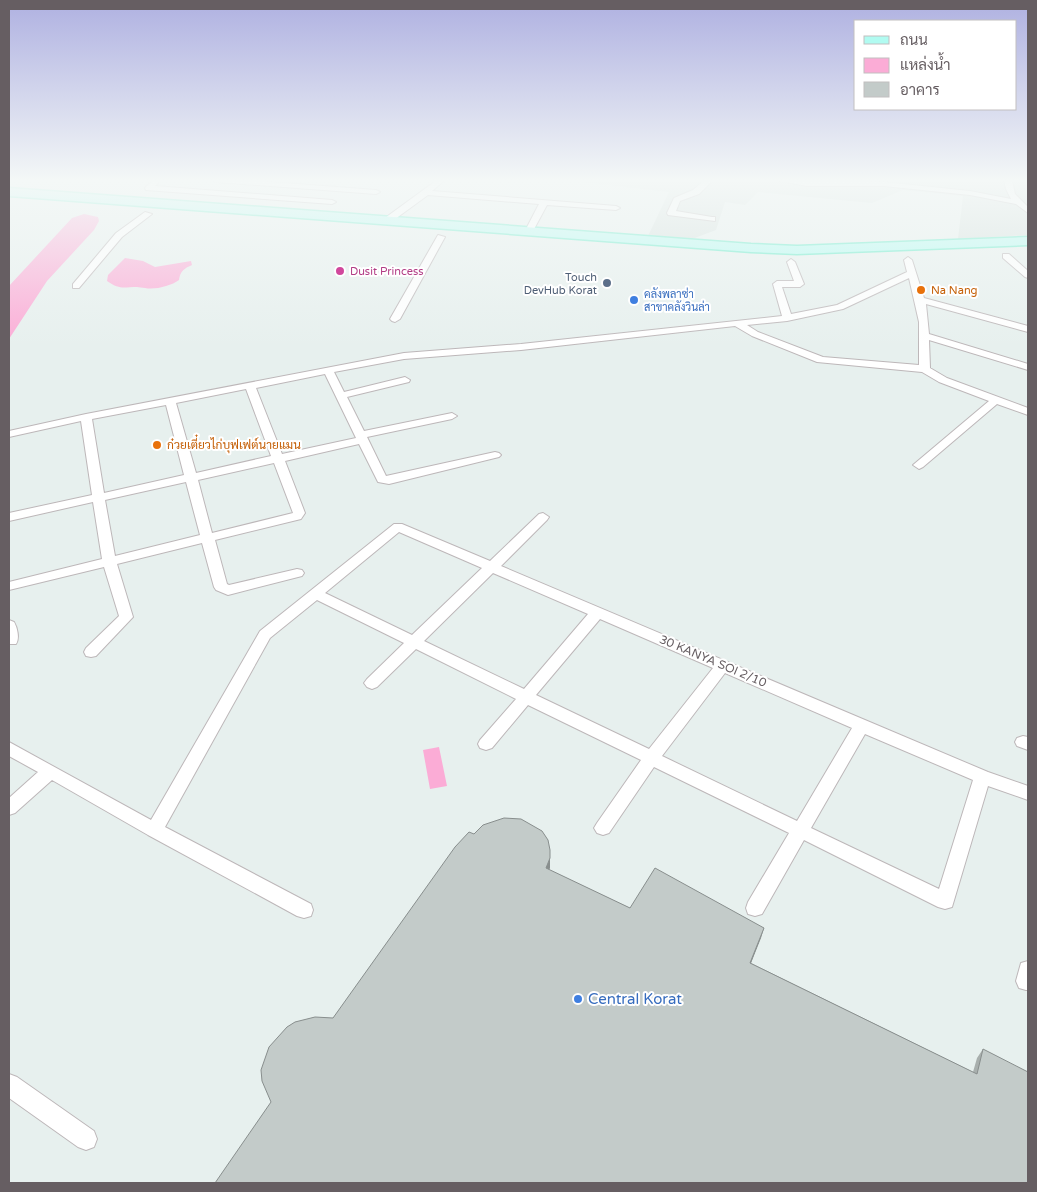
<svg xmlns="http://www.w3.org/2000/svg" width="1037" height="1192" font-family="'Varela Round',Sarabun,sans-serif">
<style>
.education{fill:#d5e0dd}
.water{fill:#fbacd6}
.lines{fill:none;stroke-linecap:round;stroke-linejoin:round}
.street-casing{stroke:#bdb7b9;stroke-width:2}
.primary-casing{stroke:#65ebc9;stroke-width:3}
.street{fill:#fff;fill-rule:evenodd}
.primary{fill:#b1fbf1;fill-rule:evenodd}
.wall{fill:#a8afad}
.shaded-wall{fill:#888e8d}
.building{fill:#c3cbc9;stroke:#888e8d}
.hotel-dot{fill:#d1479c;stroke:#fff;stroke-width:2}
.service-dot{fill:#5c6f8a;stroke:#fff;stroke-width:2}
.food-dot{fill:#e8710a;stroke:#fff;stroke-width:2}
.shop-dot{fill:#3f7fe0;stroke:#fff;stroke-width:2}
.labels{text-anchor:middle;stroke-width:4;stroke-linejoin:round;paint-order:stroke}
.far-hotel-label{font-size:11px;fill:#b23c85;stroke:#fff;text-anchor:start}
.far-service-label{font-size:11px;fill:#4e5e75;stroke:#fff;text-anchor:end}
.far-food-label{font-size:11px;fill:#c56008;stroke:#fff;text-anchor:start}
.far-shop-label{font-size:11px;fill:#366cbe;stroke:#fff;text-anchor:start}
.food-label{font-size:12px;fill:#c56008;stroke:#fff;text-anchor:start}
.street-label{font-size:12px;fill:#665e62;stroke:#fff}
.near-shop-label{font-size:15px;fill:#366cbe;stroke:#fff;text-anchor:start}
</style>
<rect width="100%" height="100%" fill="#e7f0ee"/>
<path class="education" d="M 565,180 L 1028,180 L 1028,235 L 958,239 L 963,196 L 903,190 L 872,203 L 758,192 L 745,205 L 725,202 L 716,230 L 692,239 L 648,236 L 669,192 Z"/>
<path class="water" d="M 84,214 L 98,217 L 99,221 L 94,230 L 47,281 L 9,339 L 9,286 L 72,218 Z
M 125,258 L 143,261 L 155,267 L 191,261 L 192,265 C 185,268 180,271 179,280 C 171,286 155,290 145,288 C 142,288 139,287 137,287 C 123,287 120,290 107,281 L 108,275 Z
M 439,747 L 447,786 L 430,789 L 423,750 Z"/>
<g class="lines">
<g class="street-casing">
<path id="street" d="M 153,180 L 161,180 L 155,186 L 332,200 L 336,202 L 332,204 L 146,190 L 145,188 Z
M 212,180 L 245,180 L 376,190 L 380,192 L 376,194 L 216,182 Z
M 437,180 L 445,180 L 432,191 L 616,206 L 620,208 L 616,210 L 547,205 L 533,231 L 529,233 L 525,231 L 539,204 L 428,195 L 391,222 L 385,222 L 385,218 Z
M 705,180 L 713,180 L 699,194 L 680,201 L 676,211 L 712,217 L 715,217 L 715,221 L 668,215 L 667,213 L 674,198 L 693,190 Z
M 776,180 L 884,182 L 970,191 L 1011,199 L 1006,189 L 1004,180 L 1012,180 L 1015,194 L 1028,207 L 1028,213 L 1016,204 L 970,195 L 884,186 L 807,186 Z
M 145,212 L 152,214 L 122,237 L 79,288 L 73,288 L 73,284 L 116,233 Z
M 438,235 L 445,237 L 400,319 L 395,322 L 392,321 L 390,319 Z
M 1003,254 L 1009,254 L 1028,271 L 1028,278 L 1025,277 L 1003,258 Z
M 908,257 L 912,260 L 924,298 L 1028,326 L 1028,332 L 926,304 L 929,334 L 1028,364 L 1028,370 L 929,340 L 930,368 L 947,378 L 1028,408 L 1028,415 L 997,404 L 923,467 L 919,469 L 913,465 L 989,401 L 939,382 L 922,372 L 817,362 L 752,336 L 735,326 L 521,350 L 404,359 L 334,372 L 344,392 L 405,377 L 410,380 L 409,382 L 347,397 L 364,431 L 452,413 L 457,416 L 452,419 L 367,437 L 386,476 L 495,452 L 499,453 L 501,455 L 499,457 L 389,484 L 378,482 L 359,444 L 285,461 L 305,513 L 301,519 L 215,540 L 227,584 L 229,585 L 297,569 L 302,570 L 304,573 L 302,576 L 228,595 L 216,590 L 214,587 L 202,543 L 117,564 L 133,617 L 96,656 L 91,657 L 86,656 L 84,652 L 86,648 L 119,616 L 104,567 L 9,590 L 9,582 L 102,559 L 93,502 L 9,521 L 9,513 L 92,495 L 81,421 L 9,437 L 9,431 L 86,414 L 404,353 L 521,344 L 782,316 L 773,284 L 777,281 L 794,281 L 787,262 L 791,259 L 795,262 L 804,284 L 800,287 L 782,287 L 791,314 L 837,305 L 907,272 L 904,260 ZM 909,278 L 919,322 L 919,365 L 823,357 L 758,332 L 747,325 L 787,321 L 843,309 ZM 325,374 L 356,438 L 282,454 L 256,388 ZM 246,389 L 271,456 L 196,473 L 176,403 ZM 166,405 L 184,475 L 104,493 L 92,419 ZM 274,463 L 293,513 L 212,533 L 198,480 ZM 186,482 L 200,535 L 115,556 L 105,500 Z
M 543,513 L 549,517 L 547,520 L 501,566 L 988,772 L 1028,786 L 1028,800 L 988,786 L 952,907 L 945,909 L 938,907 L 804,840 L 762,914 L 755,916 L 748,914 L 746,908 L 748,902 L 789,833 L 654,767 L 609,833 L 603,835 L 597,833 L 594,828 L 597,823 L 641,760 L 528,705 L 492,748 L 486,750 L 480,748 L 478,744 L 480,740 L 516,699 L 416,649 L 377,687 L 372,689 L 367,687 L 364,683 L 367,679 L 404,643 L 317,600 L 270,638 L 165,827 L 311,904 L 313,910 L 311,916 L 304,918 L 297,916 L 148,835 L 52,780 L 15,813 L 9,815 L 9,798 L 38,772 L 9,756 L 9,742 L 151,820 L 260,631 L 394,524 L 402,524 L 490,561 L 539,514 ZM 399,532 L 482,568 L 412,635 L 325,593 ZM 493,573 L 588,614 L 524,689 L 424,641 ZM 600,619 L 713,668 L 649,749 L 536,695 ZM 725,673 L 852,728 L 797,821 L 662,756 ZM 865,734 L 973,780 L 939,889 L 811,828 Z
M 9,620 L 14,622 C 17,627 20,638 16,644 L 9,644 Z
M 1023,736 L 1028,737 L 1028,750 L 1017,746 L 1015,742 L 1017,738 Z
M 1028,961 L 1028,990 L 1026,990 L 1019,988 L 1016,981 L 1021,963 Z
M 9,1074 L 17,1077 L 94,1131 L 97,1139 L 94,1147 L 86,1150 L 78,1147 L 9,1098 Z"/>
</g>
<g class="primary-casing">
<path id="primary" d="M 9,188 L 751,244 L 797,246 L 1028,237 L 1028,245 L 797,254 L 751,252 L 9,196 Z"/>
</g>
<use href="#street" class="street"/>
<use href="#primary" class="primary"/>
</g>
<path class="wall" d="M 474,834 L 550,858 L 549,870 L 630,908 L 764,928 L 751,963 L 973,1072 L 977,1058 L 983,1049 L 1028,1183 L 333,1018 Z"/>
<path class="shaded-wall" d="M 550,858 L 550,868 L 546,878 L 546,868 Z
M 764,928 L 761,938 L 747,973 L 750,963 Z"/>
<path class="building" d="M 504,818 L 521,819 L 542,831 L 548,840 L 550,850 L 550,858 L 546,868 L 630,908 L 655,868 L 764,928 L 750,963 L 977,1074 L 983,1049 L 1028,1072 L 1028,1183 L 215,1183 L 271,1102 L 262,1081 L 261,1070 L 269,1047 L 287,1027 L 295,1022 L 315,1017 L 333,1018 L 455,847 L 469,832 L 474,834 L 483,825 Z"/>
<linearGradient id="sky" x2="0" y2="1"><stop stop-color="#afb1e1"/><stop offset="0.52" stop-color="#f4f8f7"/><stop offset="1" stop-color="#f4f8f7" stop-opacity="0"/></linearGradient>
<rect width="1037" height="347" fill="url(#sky)"/>
<circle class="hotel-dot" cx="340" cy="271" r="5"/>
<circle class="service-dot" cx="607" cy="283" r="5"/>
<g class="food-dot">
<circle cx="921" cy="290" r="5"/>
<circle cx="157" cy="445" r="5"/>
</g>
<g class="shop-dot">
<circle cx="634" cy="300" r="5"/>
<circle cx="578" cy="999" r="5"/>
</g>
<g class="labels">
<g class="far-hotel-label">
<text x="350" y="275">Dusit Princess</text>
</g>
<g class="far-service-label">
<text x="597" y="281">Touch<tspan x="597" dy="13">DevHub Korat</tspan></text>
</g>
<g class="far-food-label">
<text x="931" y="294">Na Nang</text>
</g>
<g class="far-shop-label">
<text x="644" y="298">คลังพลาซ่า<tspan x="644" dy="13">สาขาคลังวินล่า</tspan></text>
</g>
<g class="food-label">
<text x="167" y="449">ก๋วยเตี๋ยวไก่บุฟเฟต์นายแมน</text>
</g>
<g class="street-label">
<text transform="translate(713 661) rotate(23)" y="4">30 KANYA SOI 2/10</text>
</g>
<g class="near-shop-label">
<text x="588" y="1004">Central Korat</text>
</g>
</g>
<rect width="1037" height="1192" fill="none" stroke="#665e62" stroke-width="20"/>
<rect x="854" y="20" width="162" height="90" fill="#ffffff" stroke="#c2bfc0"/>
<rect x="864" y="36" width="25" height="8" fill="#b1fbf1" stroke="#c2bfc0"/>
<text x="900" y="45" font-size="15" fill="#665e62">ถนน</text>
<rect x="864" y="58" width="25" height="15" fill="#fbacd6" stroke="#c2bfc0"/>
<text x="900" y="70" font-size="15" fill="#665e62">แหล่งน้ำ</text>
<rect x="864" y="82" width="25" height="15" fill="#c3cbc9" stroke="#c2bfc0"/>
<text x="900" y="95" font-size="15" fill="#665e62">อาคาร</text>
</svg>
